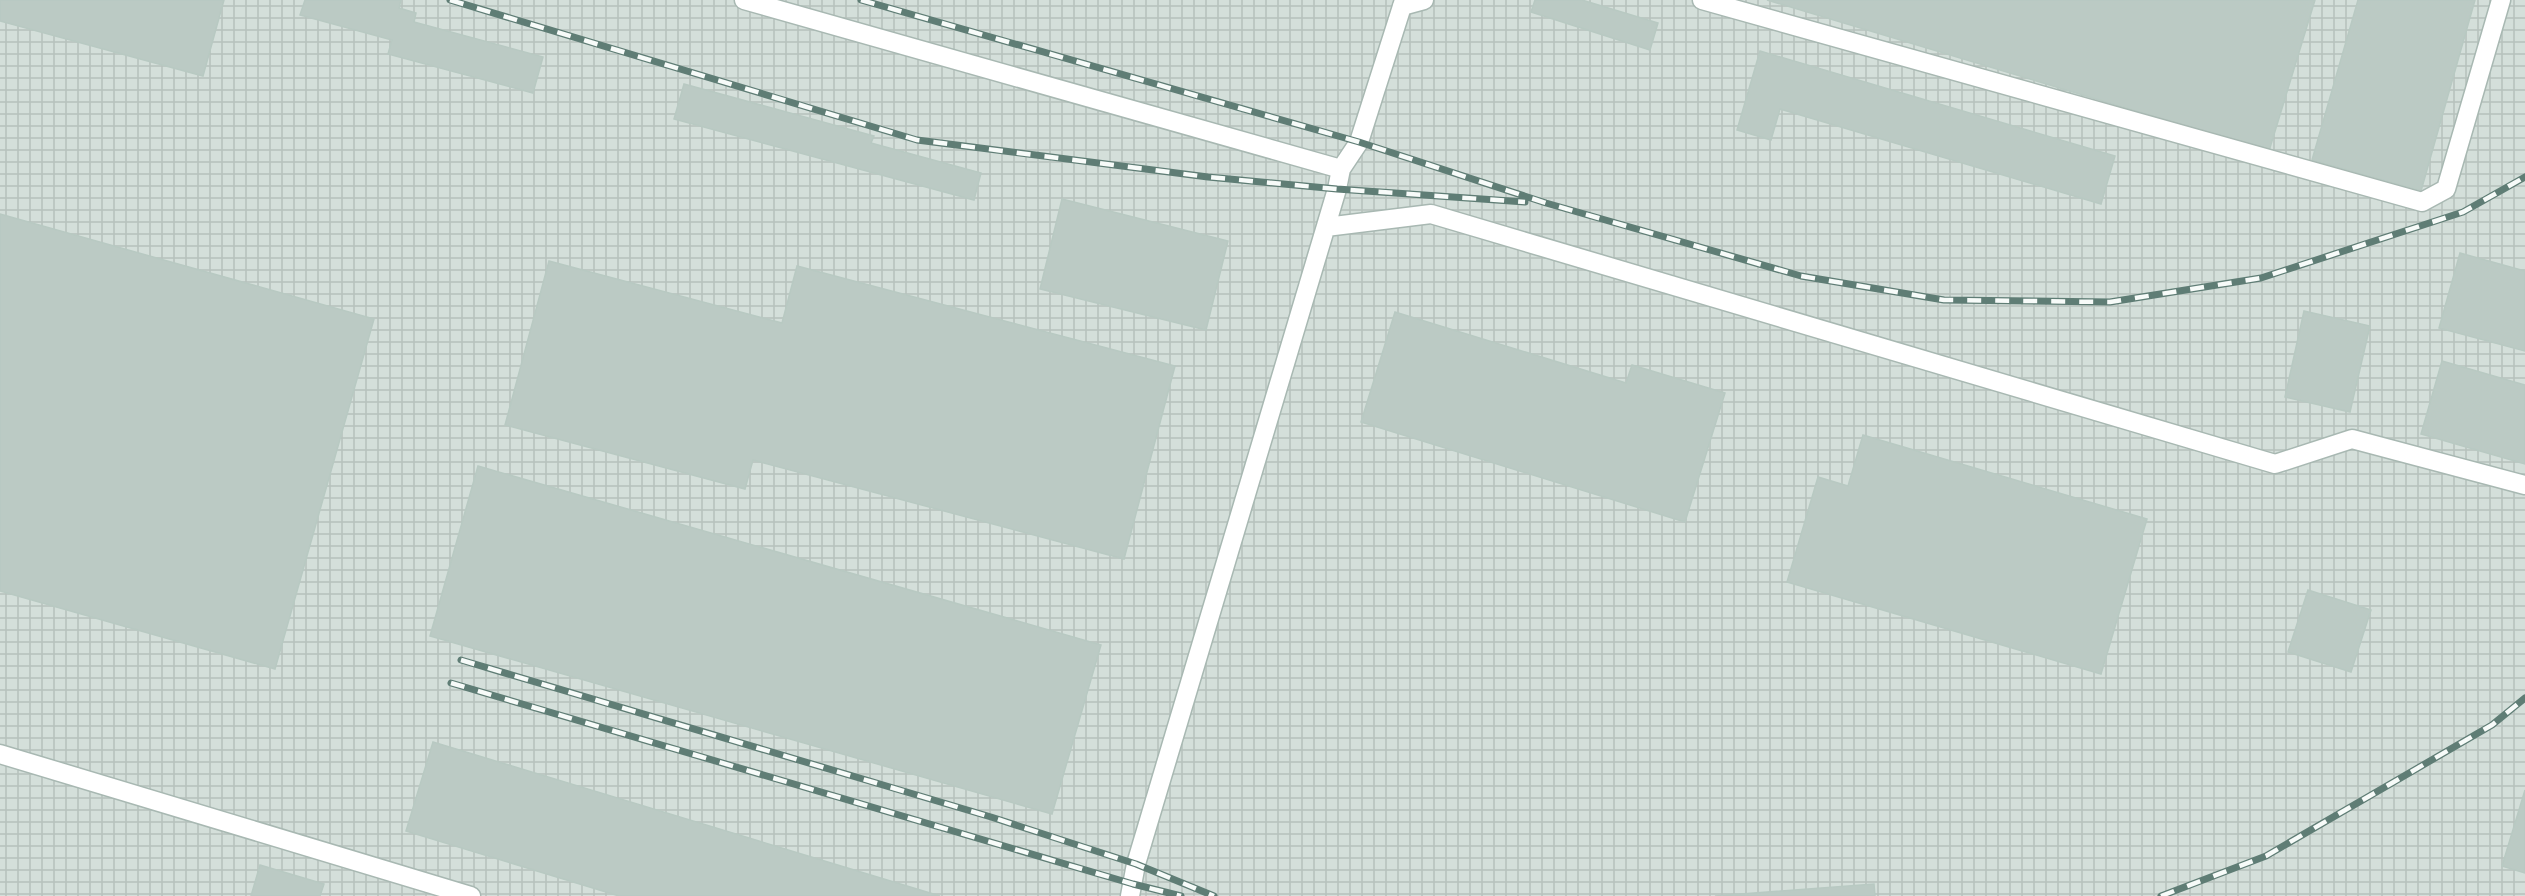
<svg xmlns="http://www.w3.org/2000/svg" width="2525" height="896" font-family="Manrope,sans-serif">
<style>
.industrial{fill:url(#industrial-grid)}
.building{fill:#bbcac4;stroke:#b8c9c2;stroke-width:1.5}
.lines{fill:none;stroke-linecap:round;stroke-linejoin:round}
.service-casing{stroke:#a8b8b2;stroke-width:21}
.service{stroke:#fff;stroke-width:18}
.rail-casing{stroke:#5f7d75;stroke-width:7}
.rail{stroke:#f7fbf9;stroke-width:4.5;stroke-dasharray:14;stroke-linecap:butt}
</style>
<defs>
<pattern id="industrial-grid" width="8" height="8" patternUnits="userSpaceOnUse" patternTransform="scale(1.5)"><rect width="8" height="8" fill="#d4dfda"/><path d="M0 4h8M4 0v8" fill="none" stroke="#b6c1bc"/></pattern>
</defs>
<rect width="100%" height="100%" fill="#e6efeb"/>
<path class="industrial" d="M 0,0 L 2525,0 L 2525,896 L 0,896 Z"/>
<path class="building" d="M 0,0 L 224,0 L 203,76 L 0,21 Z
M 305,0 L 401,0 L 399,8 L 416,13 L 414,22 L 543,57 L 533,93 L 388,54 L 392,40 L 300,15 Z
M 1535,0 L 1582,0 L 1658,23 L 1650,50 L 1531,12 Z
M 1767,0 L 2315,0 L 2269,151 Z
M 2358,0 L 2475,0 L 2421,191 L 2312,160 Z
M 1760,51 L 2115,156 L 2101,204 L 1780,109 L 1771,140 L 1737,130 Z
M 684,84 L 874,136 L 871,143 L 981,173 L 974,200 L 674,119 Z
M 1062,199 L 1228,241 L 1206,330 L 1040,289 Z
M 0,214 L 374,319 L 275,669 L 0,591 Z
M 2460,253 L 2525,271 L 2525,351 L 2439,328 Z
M 549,261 L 782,323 L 797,266 L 1175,366 L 1124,559 L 753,460 L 745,489 L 505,425 Z
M 2304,311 L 2370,326 L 2350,412 L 2285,397 Z
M 1395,312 L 1626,383 L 1632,365 L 1725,393 L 1685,522 L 1361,422 Z
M 2442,361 L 2525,385 L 2525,464 L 2421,434 Z
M 1863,435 L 2147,519 L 2101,674 L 1787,582 L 1818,477 L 1848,486 Z
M 478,466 L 1101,645 L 1052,814 L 430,636 Z
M 2308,590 L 2371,610 L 2351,672 L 2288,652 Z
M 433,742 L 940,896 L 619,896 L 406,831 Z
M 2525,790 L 2525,873 L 2502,866 Z
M 260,865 L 324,884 L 320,896 L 251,896 Z
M 1874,884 L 1875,896 L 1715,896 Z"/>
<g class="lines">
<g class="service-casing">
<path id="service" d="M 744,0 L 1341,169
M 1702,0 L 2422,202 L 2446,189 L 2501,0
M 1402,6 L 1424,0
M 1326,227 L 1431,214 L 2275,464 L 2352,439 L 2525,485
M 0,754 L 471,896
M 1130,896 L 1136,864 L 1337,189 L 1341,169 L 1359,142 L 1404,0"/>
</g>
<use href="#service" class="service"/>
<g class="rail-casing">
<path id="rail" d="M 450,0 L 917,140 L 1208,177 L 1337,189 L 1525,202
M 861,0 L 1359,142 L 1546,203 L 1801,276 L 1944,300 L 2110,302 L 2261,278 L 2463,212 L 2525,177
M 461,660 L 991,817 L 1136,864 L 1214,896
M 451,683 L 1133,884 L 1181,896
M 2161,896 L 2266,856 L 2492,725 L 2525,698"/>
</g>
<use href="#rail" class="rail"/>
</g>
</svg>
